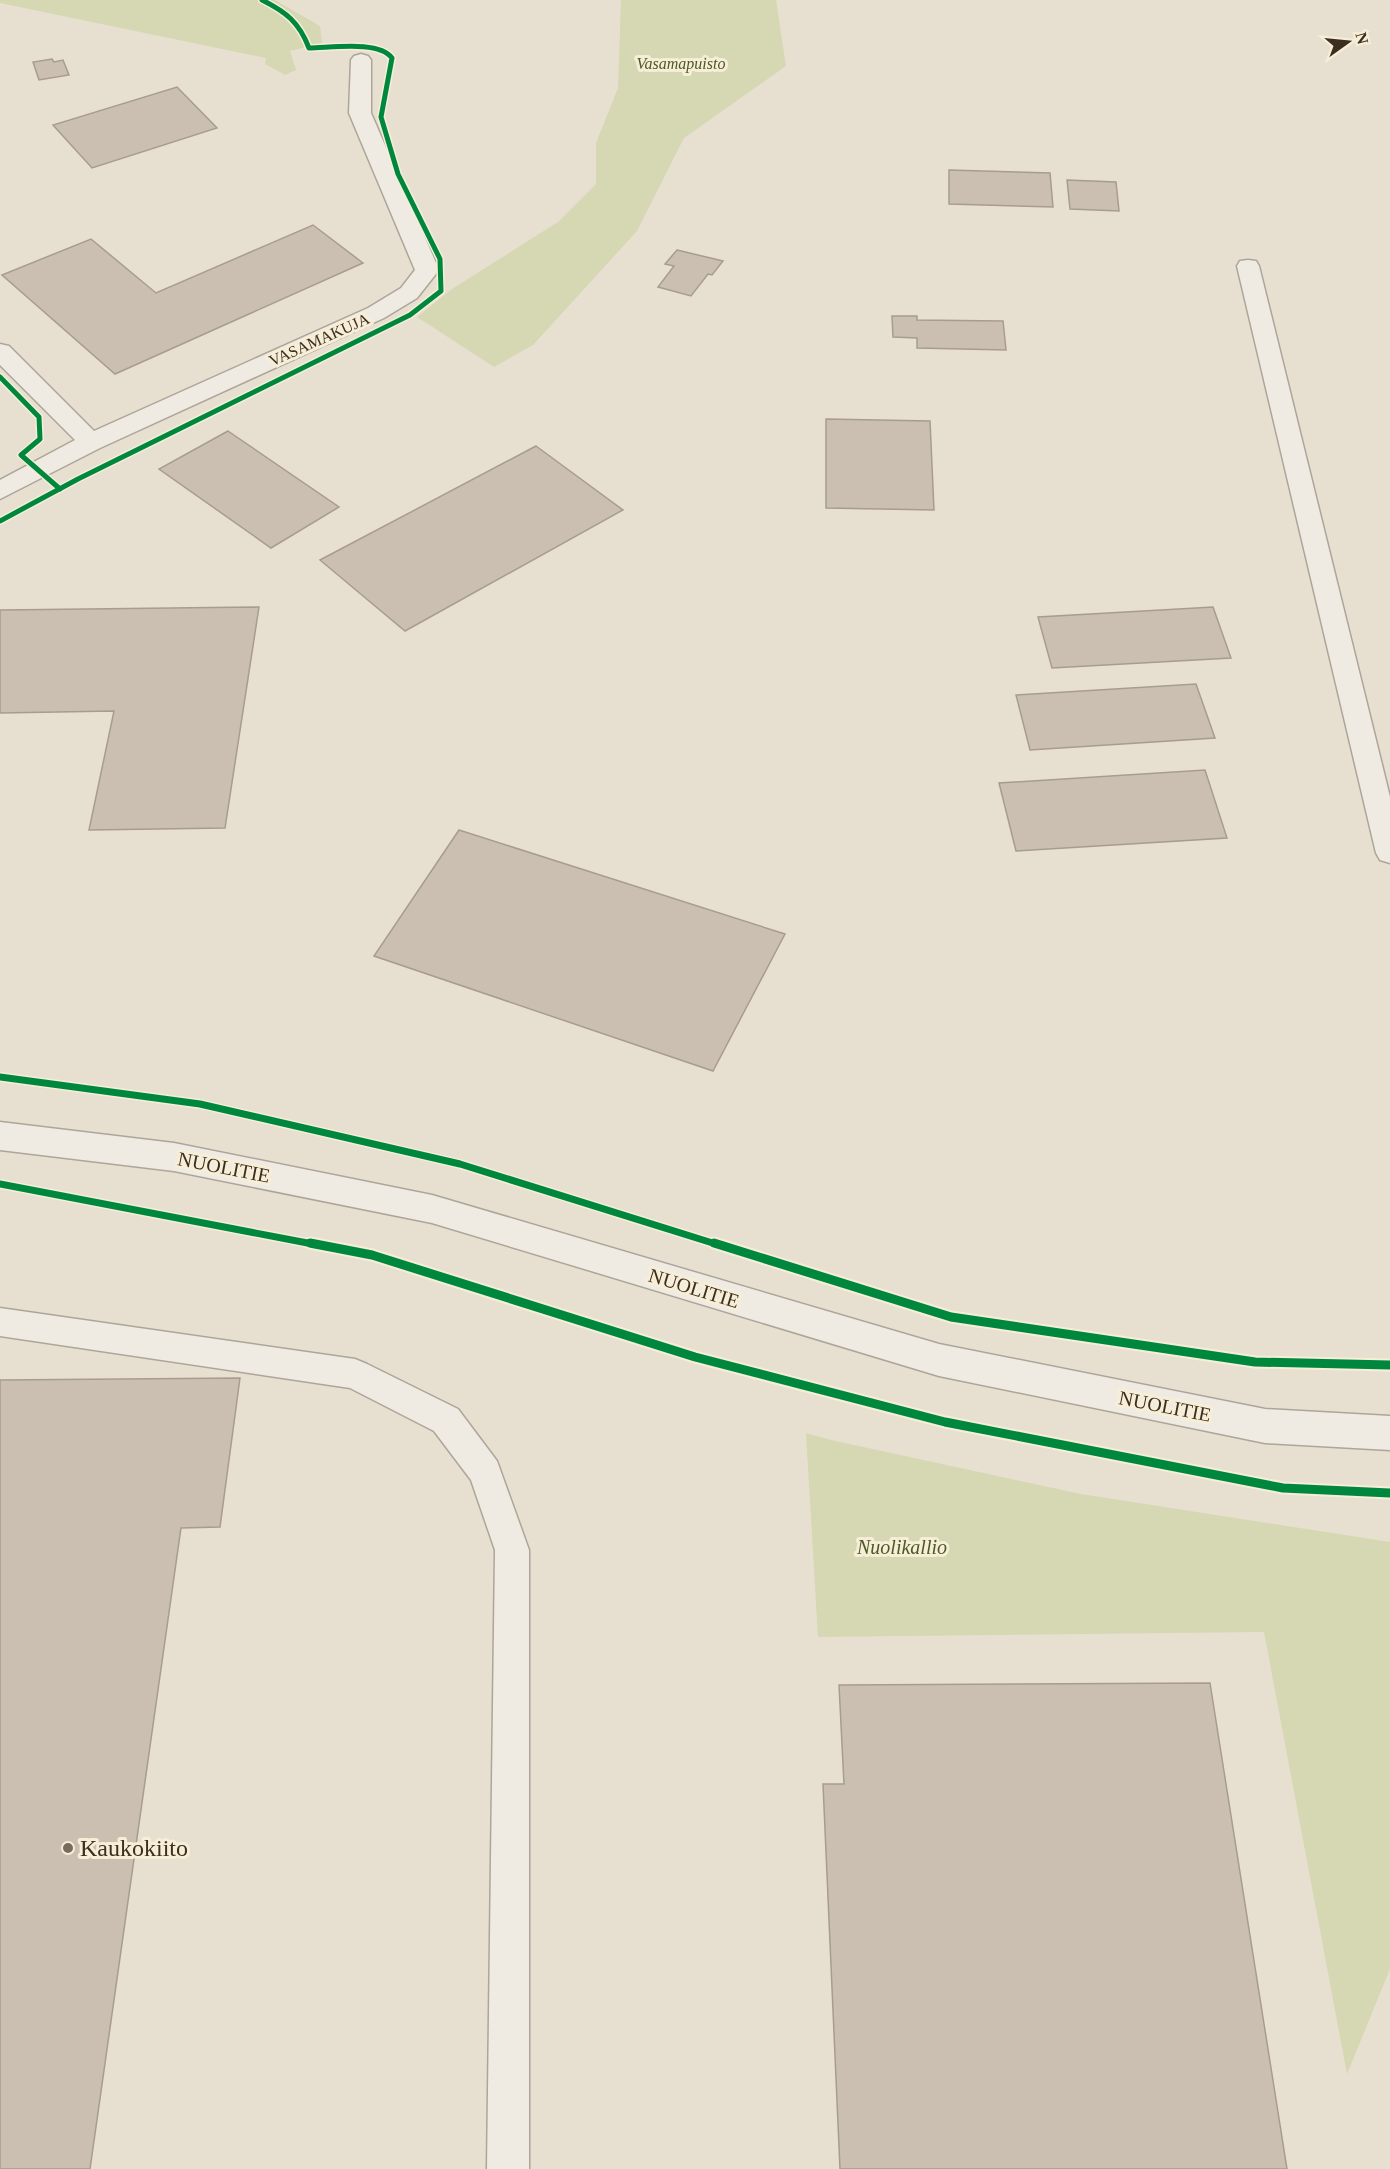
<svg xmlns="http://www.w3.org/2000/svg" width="1390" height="2169" font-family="Georgia,serif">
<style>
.green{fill:#d6d7b3}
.building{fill:#cbbfb2;stroke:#a89c90;stroke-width:1.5}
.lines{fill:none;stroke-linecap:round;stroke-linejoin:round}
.lane-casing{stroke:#ada599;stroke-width:3}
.street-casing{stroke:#ada599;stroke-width:3}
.lane{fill:#efebe3;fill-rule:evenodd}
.street{fill:#efebe3;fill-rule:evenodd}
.cycleway-far2-casing{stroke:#f7eed8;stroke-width:8}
.cycleway-far1-casing{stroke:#f7eed8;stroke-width:10}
.cycleway-casing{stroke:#f7eed8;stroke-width:13}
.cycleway-far2{stroke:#00873e;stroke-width:5}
.cycleway-far1{stroke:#00873e;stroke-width:7}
.cycleway{stroke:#00873e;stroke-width:9}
.poi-dot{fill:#786c5e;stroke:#f7eed8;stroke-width:2}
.labels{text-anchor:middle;stroke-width:6;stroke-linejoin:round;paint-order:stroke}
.far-park-label{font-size:16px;font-style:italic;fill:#4d5a26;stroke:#f7eed8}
.far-street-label{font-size:16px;fill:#3d2e20;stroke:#f7eed8}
.street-label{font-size:20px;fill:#3d2e20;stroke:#f7eed8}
.park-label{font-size:20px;font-style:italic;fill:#4d5a26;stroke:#f7eed8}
.near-poi-label{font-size:24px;fill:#3d2e20;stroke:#f7eed8;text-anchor:start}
</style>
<rect width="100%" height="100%" fill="#e7e0d1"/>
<path class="green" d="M 0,0 L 275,0 L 320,26 L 322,43 L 290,51 L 296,70 L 285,75 L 265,64 L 266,58 L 0,3 Z
M 621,0 L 776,0 L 786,66 L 684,138 L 637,231 L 533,345 L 494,367 L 417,317 L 452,289 L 558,222 L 596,184 L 596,143 L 618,88 Z
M 806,1433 L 831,1440 L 1081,1494 L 1390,1542 L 1390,1969 L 1347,2074 L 1264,1632 L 818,1637 Z"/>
<path class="building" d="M 52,59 L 54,62 L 63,60 L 69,75 L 39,80 L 33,62 Z
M 177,87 L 217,128 L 92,168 L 53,125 Z
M 949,170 L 1050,173 L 1053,207 L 949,204 Z
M 1067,180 L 1116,182 L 1119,211 L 1070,209 Z
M 313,225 L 363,263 L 115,374 L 2,275 L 91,239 L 156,293 Z
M 677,250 L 723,261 L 712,275 L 708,274 L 691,296 L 658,287 L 674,266 L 665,264 Z
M 892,316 L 917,316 L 917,320 L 1003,321 L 1006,350 L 917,348 L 917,338 L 893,337 Z
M 826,419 L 930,421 L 934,510 L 826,508 Z
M 228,431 L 339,507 L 271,548 L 159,469 Z
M 536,446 L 623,510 L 405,631 L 320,560 Z
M 259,607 L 225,828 L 89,830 L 114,711 L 0,713 L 0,610 Z
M 1213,607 L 1231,658 L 1052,668 L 1038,617 Z
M 1196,684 L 1215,738 L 1030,750 L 1016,695 Z
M 1205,770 L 1227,838 L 1016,851 L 999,783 Z
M 459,830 L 785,934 L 713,1071 L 374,956 Z
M 240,1378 L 220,1527 L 181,1528 L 90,2169 L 0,2169 L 0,1380 Z
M 1210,1683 L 1287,2169 L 840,2169 L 823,1784 L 844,1784 L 839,1685 Z"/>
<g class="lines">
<g class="lane-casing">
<path id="lane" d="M 1248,260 L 1256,261 L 1259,266 L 1390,797 L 1390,863 L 1380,860 L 1376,853 L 1237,266 L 1240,261 Z
M 0,1308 L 355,1359 L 367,1364 L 458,1409 L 497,1461 L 529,1550 L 529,2169 L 487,2169 L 495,1550 L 471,1480 L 434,1431 L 350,1388 L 0,1336 Z"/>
</g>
<g class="street-casing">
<path id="street" d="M 361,54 L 368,56 L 371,60 L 371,113 L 439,270 L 417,298 L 384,318 L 100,448 L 0,499 L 0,480 L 75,440 L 0,365 L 0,344 L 9,346 L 94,431 L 368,308 L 401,288 L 415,270 L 349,113 L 351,60 L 354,56 Z
M 0,1122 L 174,1143 L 432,1195 L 939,1344 L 1265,1409 L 1390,1416 L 1390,1450 L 1265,1443 L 939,1376 L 432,1223 L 174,1171 L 0,1150 Z"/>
</g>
<use href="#lane" class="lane"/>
<use href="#street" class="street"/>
<g class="cycleway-far2-casing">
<path id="cycleway-far2" d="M 0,377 L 39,417 L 40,439 L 21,455 L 60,489
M 0,521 L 78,479 L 410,315 L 441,291 L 440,259 L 398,174 L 381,117 L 392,58 C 379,40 330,48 309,48 C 299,22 286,12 262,0"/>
</g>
<g class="cycleway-far1-casing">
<path id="cycleway-far1" d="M 0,1077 L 200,1104 L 460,1164 L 719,1245
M 0,1184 L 318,1245"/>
</g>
<g class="cycleway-casing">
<path id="cycleway" d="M 310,1243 L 372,1255 L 695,1357 L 945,1422 L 1283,1488 L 1390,1493
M 714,1243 L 951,1317 L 1255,1362 L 1390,1365"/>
</g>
<use href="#cycleway-far2" class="cycleway-far2"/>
<use href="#cycleway-far1" class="cycleway-far1"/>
<use href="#cycleway" class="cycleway"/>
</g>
<circle class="poi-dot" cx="68" cy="1848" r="6"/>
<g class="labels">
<g class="far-park-label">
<text x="681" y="69">Vasamapuisto</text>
</g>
<g class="far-street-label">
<text transform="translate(319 339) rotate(-24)" y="6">VASAMAKUJA</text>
</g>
<g class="street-label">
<text transform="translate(224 1167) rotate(11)" y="7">NUOLITIE</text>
<text transform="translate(694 1288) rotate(17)" y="7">NUOLITIE</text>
<text transform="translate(1165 1406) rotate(11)" y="7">NUOLITIE</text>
</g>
<g class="park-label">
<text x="902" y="1554">Nuolikallio</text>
</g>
<g class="near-poi-label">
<text x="80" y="1856">Kaukokiito</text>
</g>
</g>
<g transform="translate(1348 42) rotate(75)" stroke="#f7eed8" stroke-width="4.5" paint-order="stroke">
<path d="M0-4.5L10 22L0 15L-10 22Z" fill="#3d2e20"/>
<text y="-9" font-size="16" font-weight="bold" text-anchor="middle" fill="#3d2e20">N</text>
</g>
</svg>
